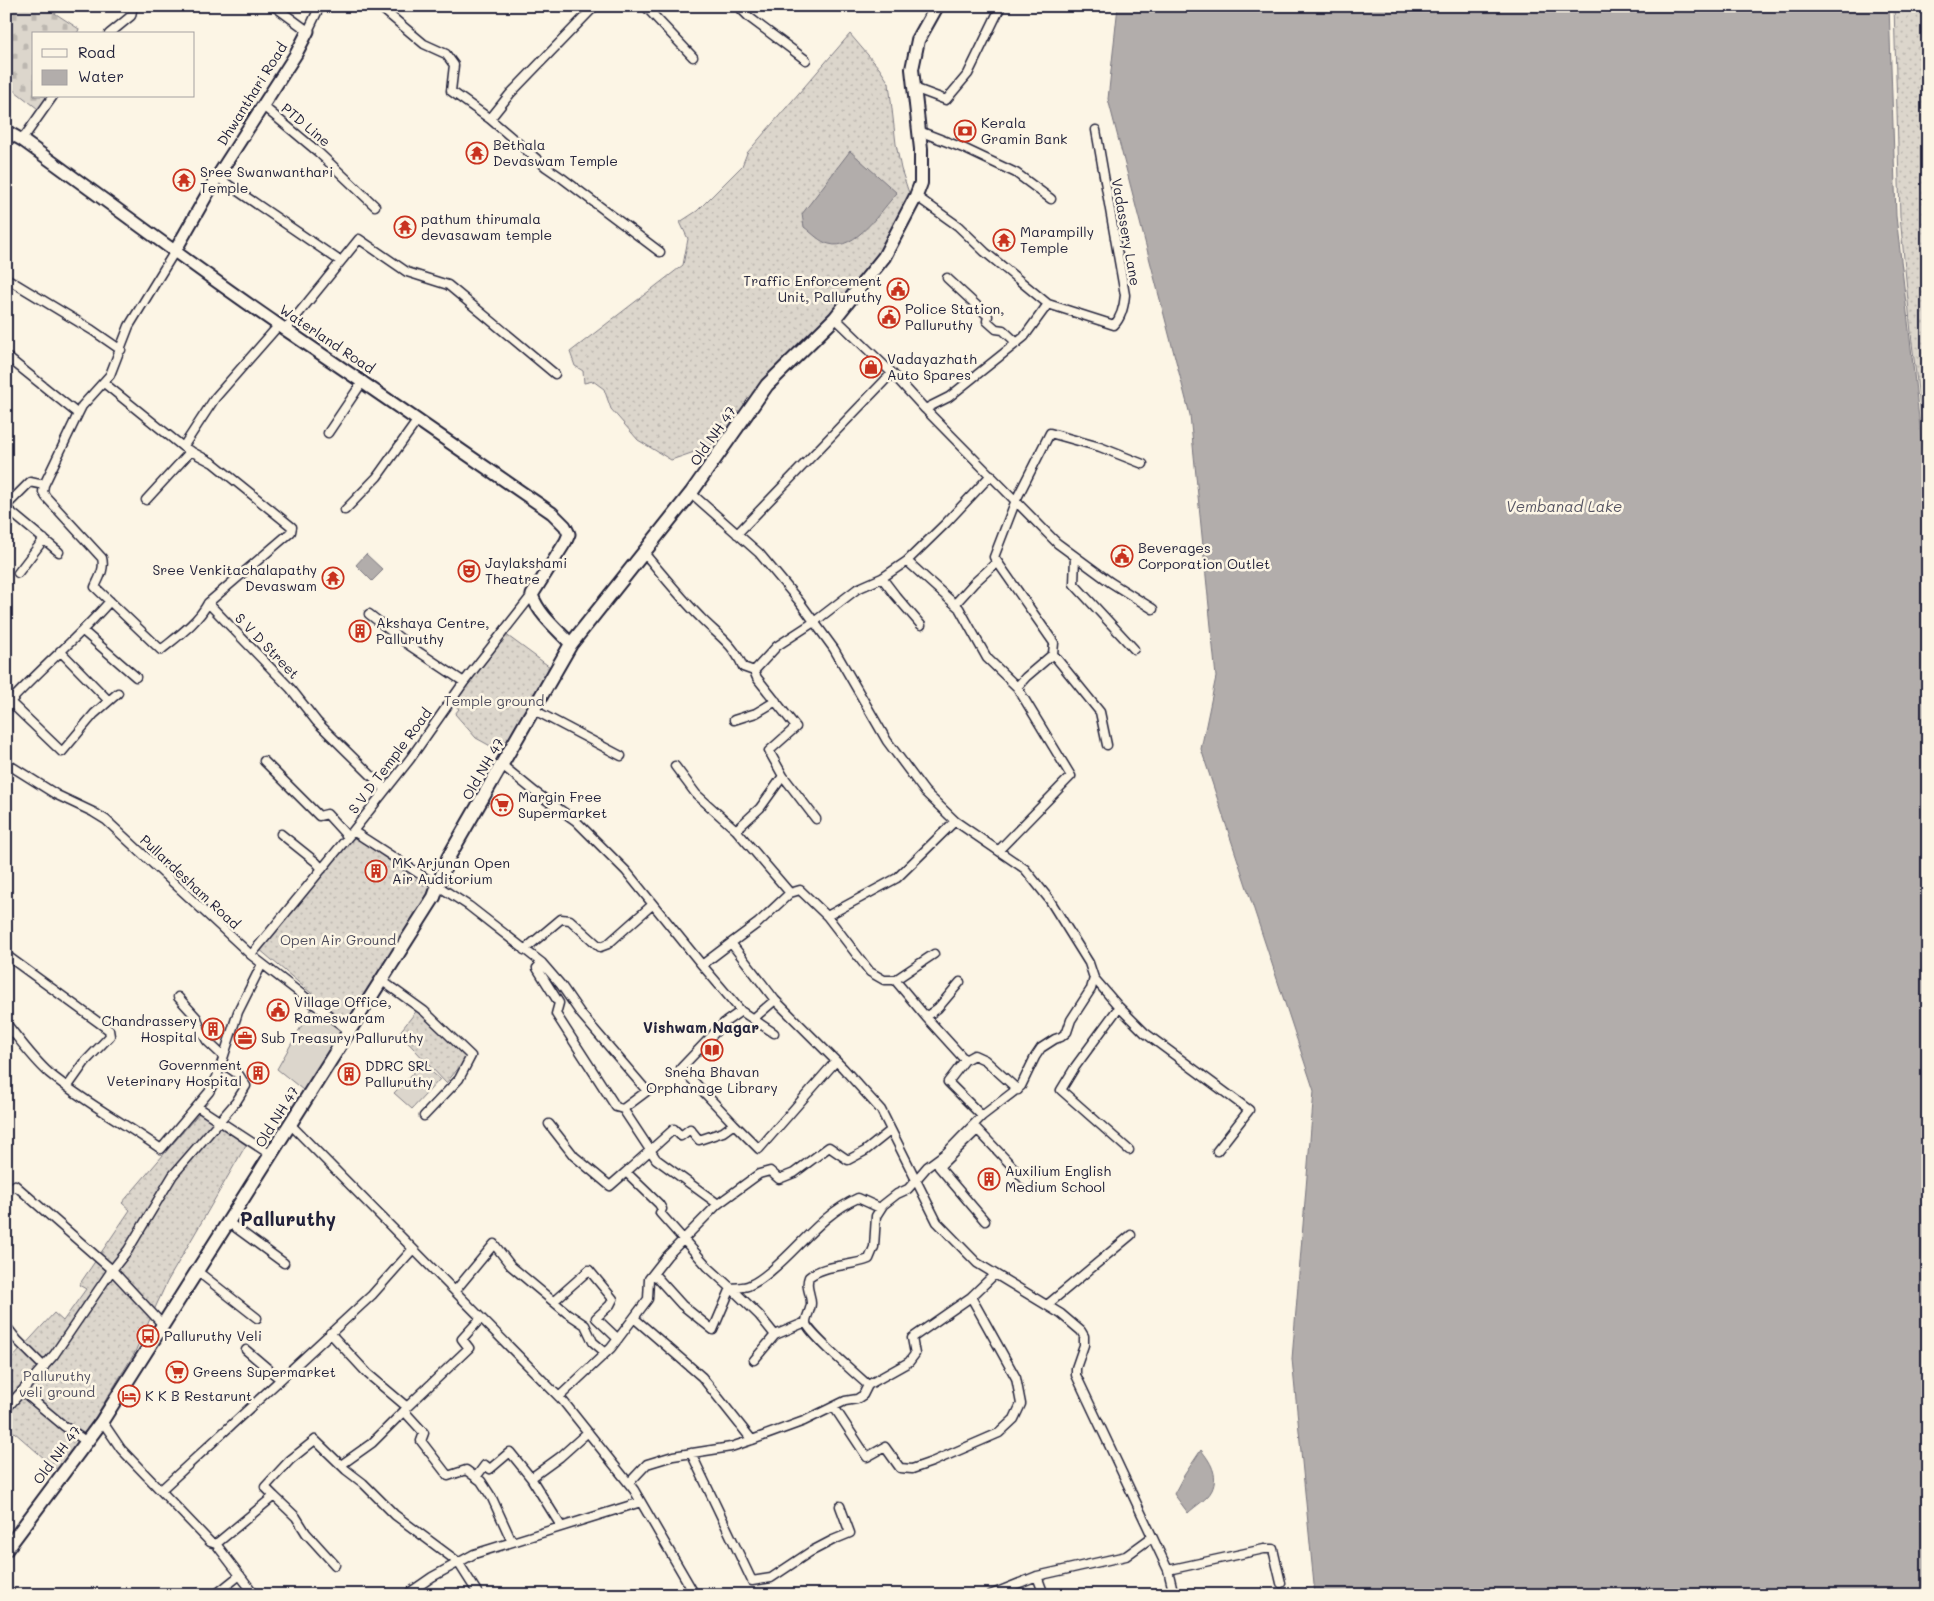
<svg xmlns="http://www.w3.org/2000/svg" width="1934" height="1601" font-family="Mali,sans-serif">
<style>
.grass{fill:url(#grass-dots);stroke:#7f7c84}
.cemetery{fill:url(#cemetery-stones);stroke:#7f7c84}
.garden{fill:#dcd6cc;stroke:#7f7c84}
.water{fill:#b2adab;stroke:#78757e}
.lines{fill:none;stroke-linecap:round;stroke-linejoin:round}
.street-casing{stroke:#22223b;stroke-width:11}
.secondary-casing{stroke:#22223b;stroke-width:15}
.primary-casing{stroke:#22223b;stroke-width:16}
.street{stroke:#fcf5e5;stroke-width:8}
.secondary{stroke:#fcf5e5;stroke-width:11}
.primary{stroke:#fcf5e5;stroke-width:12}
.labels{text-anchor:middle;stroke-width:5;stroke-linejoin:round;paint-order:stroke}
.street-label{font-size:14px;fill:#22223b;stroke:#fcf5e5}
.poi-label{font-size:14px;fill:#22223b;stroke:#fcf5e5;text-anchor:start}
.park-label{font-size:14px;fill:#504f5f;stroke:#fcf5e5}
.water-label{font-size:15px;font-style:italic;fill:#545362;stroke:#fcf5e5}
.neighbourhood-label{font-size:15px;font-weight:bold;fill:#22223b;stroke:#fcf5e5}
.district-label{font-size:19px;font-weight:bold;fill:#22223b;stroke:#fcf5e5}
</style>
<defs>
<pattern id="grass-dots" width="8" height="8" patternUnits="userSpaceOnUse" patternTransform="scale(1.25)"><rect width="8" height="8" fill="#dcd6cc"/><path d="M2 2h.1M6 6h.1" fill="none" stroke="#bcb7b0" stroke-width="1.8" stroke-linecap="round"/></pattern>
<pattern id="cemetery-stones" width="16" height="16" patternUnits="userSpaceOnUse" patternTransform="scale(1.25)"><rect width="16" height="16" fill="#dcd6cc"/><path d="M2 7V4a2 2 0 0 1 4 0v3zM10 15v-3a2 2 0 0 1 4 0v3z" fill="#bcb7b0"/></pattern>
</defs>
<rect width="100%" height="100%" fill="#fcf5e5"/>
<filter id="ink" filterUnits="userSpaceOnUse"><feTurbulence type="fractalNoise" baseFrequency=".02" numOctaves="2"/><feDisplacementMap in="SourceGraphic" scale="10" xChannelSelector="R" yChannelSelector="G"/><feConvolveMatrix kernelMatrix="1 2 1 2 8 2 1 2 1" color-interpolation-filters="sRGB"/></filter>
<g filter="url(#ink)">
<path class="grass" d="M 1894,6 L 1923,6 L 1928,147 L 1928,468 L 1912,343 L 1900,216 Z
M 850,34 L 879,68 L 889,83 L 896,144 L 901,169 L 911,199 L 874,264 L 741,419 L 709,447 L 671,460 L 638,440 L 611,409 L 604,389 L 593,381 L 584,383 L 583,371 L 575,366 L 570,352 L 683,265 L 688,239 L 680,222 L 697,211 L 742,166 L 747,153 Z
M 501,631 L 554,670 L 505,754 L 476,738 L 455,714 L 459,709 L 452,703 Z
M 353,835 L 433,892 L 350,1026 L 259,949 Z
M 418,1009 L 468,1057 L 446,1083 L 399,1033 Z
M 200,1112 L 246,1145 L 167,1282 L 134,1354 L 61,1473 L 6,1425 L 6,1368 L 10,1361 L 54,1313 L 63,1321 L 86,1289 L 79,1285 L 130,1210 L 122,1203 Z"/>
<path class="cemetery" d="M 6,6 L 44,6 L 79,29 L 77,34 L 34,34 L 34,96 L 49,96 L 42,112 L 6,84 Z"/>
<path class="garden" d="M 314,1004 L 347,1031 L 308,1094 L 277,1069 Z
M 422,1064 L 440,1079 L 412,1109 L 394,1093 Z"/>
<path class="water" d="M 1118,6 L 1889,6 L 1896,216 L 1928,497 L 1928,1595 L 1315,1595 L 1292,1359 L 1314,1091 L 1201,749 L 1216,677 L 1190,415 L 1108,99 Z
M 850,151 L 897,193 C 882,209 855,252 829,244 C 820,242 812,233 804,227 L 802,214 Z
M 366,554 L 383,570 L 372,581 L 356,565 Z
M 1201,1450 C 1210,1461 1219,1475 1212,1490 C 1208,1499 1195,1506 1188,1513 L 1174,1494 L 1183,1477 Z"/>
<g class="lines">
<g class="street-casing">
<path id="street" d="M 274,6 L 308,31 L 320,6
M 379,6 L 424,44 L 446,54 L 454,65 L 451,91 L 490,119 L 546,167 L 562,178 L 660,252
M 645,6 L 693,57
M 738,6 L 750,18 L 806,60
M 109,34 L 131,16 L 132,11 L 127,6
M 914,88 L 946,100 L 968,74 L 1001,6
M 263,106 L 318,152 L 375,206
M 490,119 L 510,94 L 595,6
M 919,131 L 963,148 L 1016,173 L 1051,199
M 22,140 L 53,96
M 217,177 L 340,261
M 916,196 L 958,226 L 985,252 L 1048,304 L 1024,337 L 949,397 L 925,409
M 6,278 L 92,330 L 121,350
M 947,278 L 988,316 L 987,321 L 996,329 L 1003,330 L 1017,343
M 1048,304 L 1114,325 C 1121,318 1124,306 1125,295 L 1096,130
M 835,318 L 892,373 L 925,409 L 1057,543 L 1110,582 L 1153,609
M 286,329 L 359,239 L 407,272 L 448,285 L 555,374
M 6,356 L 78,414 L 82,406 L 110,375 L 129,326 L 175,251
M 78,414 L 44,485 L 43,492 L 46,497 L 102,558 C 105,569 99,578 95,587 L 161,650 C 178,636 198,622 208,603 L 291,532 L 292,527 L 213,463 L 183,447 L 104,383
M 328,433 L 363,381
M 183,447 L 215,398 L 279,325
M 146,500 L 191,451
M 6,506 L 30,482 L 44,485
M 6,508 L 59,552
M 345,510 L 377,477 L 417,421
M 737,534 L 892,373
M 644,553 C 662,574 680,597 700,617 C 717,635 733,643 743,667 L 754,671
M 1075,557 L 1074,584 L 1134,649
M 907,561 L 959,608 L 987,658 L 1017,687 L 1071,776 L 999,850
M 18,573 L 44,539
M 882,578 L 895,595 L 921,625
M 208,603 L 291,689 L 317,722 L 385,789
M 955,604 L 974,583 L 997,562
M 369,614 L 410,646 L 464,682
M 83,631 L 136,677
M 60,651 L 108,700
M 1053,654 L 1100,712 L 1107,745
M 1017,687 L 1026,677 L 1053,654 L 1054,643 L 994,557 L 1016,500 L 1050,433 L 1100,447 L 1143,464
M 10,702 C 42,667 79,637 110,601
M 6,708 L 10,702 L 62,752 L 94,714 L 118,693
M 534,710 L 621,756
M 734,720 L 756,713 L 776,701
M 264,761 L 319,816 L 327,814 L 348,837
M 6,763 L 57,795 L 93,812 L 106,820 L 251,955 L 349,1031
M 502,765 L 535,792 L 576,821 L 626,871 L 702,965 L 731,943 L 775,1000 L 843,1068 L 881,1110 L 937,1222 L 977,1263 L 1061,1314 L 1081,1331 L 1084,1336 L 1084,1345 L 1076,1368 L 1076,1375 L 1168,1570 L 1174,1595
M 675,766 L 696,794 L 736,830 L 790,893 L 800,890 L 827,916 L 870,972 L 884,980 L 895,980 L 926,1017 L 965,1060
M 783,776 L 816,819
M 736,830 L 760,808 L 783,776 L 769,751 L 796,727 L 757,678 L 754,671 L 777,646 L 814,622 L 857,589 L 882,578 L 907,561 L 946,523 L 991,475
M 353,831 L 410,759 L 464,682 L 532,595
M 281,834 L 316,862 L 322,869
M 827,916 L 897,878 L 955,821
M 731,943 L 758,923 L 790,893
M 524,950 L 561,919 L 570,920 L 600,947 L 608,944 L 652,905
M 6,955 L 109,1030 L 110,1036 L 85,1062 L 68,1086
M 251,955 L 353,831 L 469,906 L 542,963 L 561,985 L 581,1014 L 647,1091 L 623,1109 L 656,1159 L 718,1204 L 667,1256 L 649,1279 L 648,1299 L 611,1348 L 559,1397
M 542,963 L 537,968 L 559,1003 L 556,1014 L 616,1107 L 623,1109
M 702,965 L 741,1011 L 774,1033
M 1094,978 L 1119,1007 L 1145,1033 L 1249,1110 L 1217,1151
M 381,980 L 424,1011 L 471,1056 L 459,1079 L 424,1116
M 895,980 L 934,954
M 178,997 L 197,1018 L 201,1031 L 207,1041 L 223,1056
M 1119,1007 L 1075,1067 L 1061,1090 L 1129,1150
M 926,1017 L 938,1008 L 960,982
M 753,1019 L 775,1000
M 6,1023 C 18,1038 34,1060 49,1073 C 84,1102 124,1123 161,1149 L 209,1092 L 217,1077 L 238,1012 L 262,964
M 836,1061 L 759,1149 L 734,1124 L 723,1132 L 699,1140 L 690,1129 L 681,1136 L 674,1129 L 626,1172 L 659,1204 L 662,1209 L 660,1213 L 708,1267 L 731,1288 C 737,1287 745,1288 750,1285 C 758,1282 766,1275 772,1270 C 801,1246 822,1214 858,1198 L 880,1208
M 198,1107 L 271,1155
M 982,1116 L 948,1082 L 965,1060 L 974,1055 L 985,1060 L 1018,1090
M 290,1124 L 563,1401 L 634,1490 L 695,1595
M 549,1124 L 574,1156 L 610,1186 L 626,1172
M 734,1124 L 681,1068 L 724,1023 L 741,1011
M 975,1127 L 1030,1185
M 977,1130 L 939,1167 L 985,1221
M 6,1193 L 15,1185 L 112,1270 L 163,1325
M 718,1204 L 759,1174 L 770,1171 L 779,1179 L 794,1173 L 829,1147 L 848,1160 L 865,1151 L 890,1131
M 228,1222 L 284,1263
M 197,1271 L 257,1318
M 654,1274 L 682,1305 L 713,1330 L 731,1288 L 759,1315 L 775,1335
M 455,1291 L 494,1244 L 511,1266 L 567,1313 L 585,1325 L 593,1342 L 606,1353
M 554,1301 L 589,1270 L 613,1299 L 610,1305 L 596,1318 L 618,1339
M 1047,1305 L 1131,1235
M 634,1318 L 702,1377 L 752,1440
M 6,1326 L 17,1340 L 44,1367
M 330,1333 L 368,1374 L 407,1407 L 404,1411 L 424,1433 L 421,1441 L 448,1476 L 466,1470 L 481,1481 L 492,1498 L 512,1542
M 246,1350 L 280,1379
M 754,1360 L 775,1335 L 806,1322
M 868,1385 L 909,1362 L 915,1354 L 912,1338 L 971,1297 L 995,1274
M 22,1391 L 64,1426 L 87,1442
M 407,1407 L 469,1348 L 462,1339 L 481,1318
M 834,1407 L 867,1457 L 885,1447 L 900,1468 L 912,1469 L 932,1462 L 999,1433 L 1014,1419 L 1021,1404 L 1016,1378 L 971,1297
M 6,1409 L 54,1355 L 112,1270 L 128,1250 L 173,1175 L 236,1102 L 246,1086 L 239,1075 L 222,1063
M 102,1421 L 121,1449 L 210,1542 L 216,1544 L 255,1595
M 691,1453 L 752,1581 L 771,1578 L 810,1552 L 833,1540 L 850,1533 L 840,1506
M 341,1465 L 372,1443 L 404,1411
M 476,1477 L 485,1465 L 490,1469 L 510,1452 L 531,1478
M 629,1483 L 647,1464 L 673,1456 L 731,1447 L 752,1440 L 804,1421 L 845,1401 L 857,1399 L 863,1395 L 868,1385 C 859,1377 805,1330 806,1322 C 806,1316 811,1310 811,1303 C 811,1294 805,1287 809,1277 C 825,1264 849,1267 869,1259 L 874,1247 L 876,1216 L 883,1205 L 897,1194 L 908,1189 L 927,1167 L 946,1153 L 982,1116 L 1021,1086 L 1035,1057 L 1041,1048 L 1055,1039 L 1061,1037 L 1067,1032 L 1071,1020 L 1091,989 L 1094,978 L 1089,963 L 1049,899 L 1025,869 L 955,821 L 925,792 L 887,741 L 834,649 L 799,601 L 759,553 L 691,493
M 161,1490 L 372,1295 L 413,1249
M 274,1496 L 296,1517 L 306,1533 L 335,1565
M 561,1526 L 531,1478 L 560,1457 L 588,1432
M 216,1544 L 274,1496 L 265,1487 L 290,1460 L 315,1440 L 346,1470 L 363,1483 L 395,1515 L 458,1562 L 479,1595
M 1168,1570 L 1264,1549 L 1273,1549 L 1281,1583
M 1037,1576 L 1044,1595
M 215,1595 L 240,1575
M 406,1595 L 432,1577 L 474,1554 L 641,1502
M 990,1595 L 1037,1576 L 1126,1556 L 1152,1537"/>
</g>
<g class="secondary-casing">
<path id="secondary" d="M 6,131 L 22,140 C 107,201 191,265 277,324 C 369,386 460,450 552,513 L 565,526 L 569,534 L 566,541 L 532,595 C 539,615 557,629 571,644
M 175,251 L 217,177 L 296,54 L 308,31"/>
</g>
<g class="primary-casing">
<path id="primary" d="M 6,1550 L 102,1421 L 434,897 L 448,858 L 571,644 L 691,493 L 767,385 L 835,318 L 884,257 L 916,196 L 921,183 L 921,149 L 912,69 L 918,40 L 937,6"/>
</g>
<use href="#street" class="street"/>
<use href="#secondary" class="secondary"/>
<use href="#primary" class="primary"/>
</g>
</g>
<defs>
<g id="bank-ring" transform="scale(1.125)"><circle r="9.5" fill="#fcf5e5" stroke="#c8321e" stroke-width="1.5"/><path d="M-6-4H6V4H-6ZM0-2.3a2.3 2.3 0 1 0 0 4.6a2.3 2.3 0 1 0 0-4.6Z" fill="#c8321e"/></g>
<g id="temple-ring" transform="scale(1.125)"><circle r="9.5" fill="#fcf5e5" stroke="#c8321e" stroke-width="1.5"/><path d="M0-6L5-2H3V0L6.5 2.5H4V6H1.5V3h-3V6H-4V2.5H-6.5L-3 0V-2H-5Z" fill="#c8321e"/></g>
<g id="civic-ring" transform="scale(1.125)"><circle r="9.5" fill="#fcf5e5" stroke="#c8321e" stroke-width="1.5"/><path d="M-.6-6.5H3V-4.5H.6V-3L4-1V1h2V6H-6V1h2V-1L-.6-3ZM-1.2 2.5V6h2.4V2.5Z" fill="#c8321e"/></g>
<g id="shop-ring" transform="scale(1.125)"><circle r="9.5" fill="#fcf5e5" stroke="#c8321e" stroke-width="1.5"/><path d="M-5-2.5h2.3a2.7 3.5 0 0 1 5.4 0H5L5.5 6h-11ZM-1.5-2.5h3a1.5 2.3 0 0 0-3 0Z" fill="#c8321e"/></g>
<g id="theatre-ring" transform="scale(1.125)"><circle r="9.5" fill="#fcf5e5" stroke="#c8321e" stroke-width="1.5"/><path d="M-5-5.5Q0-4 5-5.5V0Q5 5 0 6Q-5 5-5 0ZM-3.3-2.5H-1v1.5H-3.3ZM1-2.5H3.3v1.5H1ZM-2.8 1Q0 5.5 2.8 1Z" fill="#c8321e"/></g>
<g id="building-ring" transform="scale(1.125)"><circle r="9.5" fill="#fcf5e5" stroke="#c8321e" stroke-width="1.5"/><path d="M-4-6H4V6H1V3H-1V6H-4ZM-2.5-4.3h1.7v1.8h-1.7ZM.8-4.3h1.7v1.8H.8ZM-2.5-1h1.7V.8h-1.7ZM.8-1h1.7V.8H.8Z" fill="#c8321e"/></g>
<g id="supermarket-ring" transform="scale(1.125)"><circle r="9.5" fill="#fcf5e5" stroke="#c8321e" stroke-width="1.5"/><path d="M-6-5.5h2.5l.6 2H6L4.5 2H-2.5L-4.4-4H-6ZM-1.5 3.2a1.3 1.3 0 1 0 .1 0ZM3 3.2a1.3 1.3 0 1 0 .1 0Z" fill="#c8321e"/></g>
<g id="office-ring" transform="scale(1.125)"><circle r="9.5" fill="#fcf5e5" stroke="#c8321e" stroke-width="1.5"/><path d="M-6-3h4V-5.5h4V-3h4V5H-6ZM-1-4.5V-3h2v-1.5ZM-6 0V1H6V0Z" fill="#c8321e"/></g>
<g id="library-ring" transform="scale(1.125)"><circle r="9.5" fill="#fcf5e5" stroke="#c8321e" stroke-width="1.5"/><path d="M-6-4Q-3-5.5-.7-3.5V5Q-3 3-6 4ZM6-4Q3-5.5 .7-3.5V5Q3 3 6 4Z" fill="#c8321e"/></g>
<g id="bus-ring" transform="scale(1.125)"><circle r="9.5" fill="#fcf5e5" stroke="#c8321e" stroke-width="1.5"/><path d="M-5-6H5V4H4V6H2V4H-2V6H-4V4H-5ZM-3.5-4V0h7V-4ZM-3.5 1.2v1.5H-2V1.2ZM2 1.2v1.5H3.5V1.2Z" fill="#c8321e"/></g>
<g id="hotel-ring" transform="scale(1.125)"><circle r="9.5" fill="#fcf5e5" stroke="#c8321e" stroke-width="1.5"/><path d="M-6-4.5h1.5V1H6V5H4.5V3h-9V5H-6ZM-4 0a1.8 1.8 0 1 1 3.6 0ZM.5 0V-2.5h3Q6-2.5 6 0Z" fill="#c8321e"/></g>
</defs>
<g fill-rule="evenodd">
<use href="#bank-ring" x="965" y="131"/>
<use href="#temple-ring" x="477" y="153"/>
<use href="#temple-ring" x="184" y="180"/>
<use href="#temple-ring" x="405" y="227"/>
<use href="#temple-ring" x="1004" y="240"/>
<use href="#civic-ring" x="898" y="289"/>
<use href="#civic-ring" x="889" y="317"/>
<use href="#shop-ring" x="871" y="367"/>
<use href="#civic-ring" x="1122" y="556"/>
<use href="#theatre-ring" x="469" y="571"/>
<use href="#temple-ring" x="333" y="578"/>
<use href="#building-ring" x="360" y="631"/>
<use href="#supermarket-ring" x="502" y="805"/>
<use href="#building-ring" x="376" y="871"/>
<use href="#civic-ring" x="278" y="1010"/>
<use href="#building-ring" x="213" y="1029"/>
<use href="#office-ring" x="245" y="1038"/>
<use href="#library-ring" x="712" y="1050"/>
<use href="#building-ring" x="258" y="1073"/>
<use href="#building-ring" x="349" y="1074"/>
<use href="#building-ring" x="989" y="1179"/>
<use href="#bus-ring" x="148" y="1336"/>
<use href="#supermarket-ring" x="177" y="1372"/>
<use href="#hotel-ring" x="129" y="1396"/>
</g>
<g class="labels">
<g class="street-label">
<text transform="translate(252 94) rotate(-58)" y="5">Dhwanthari Road</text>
<text transform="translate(306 125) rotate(40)" y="5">PTD Line</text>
<text transform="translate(1126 232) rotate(80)" y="5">Vadassery Lane</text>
<text transform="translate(327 339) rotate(34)" y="5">Waterland Road</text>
<text transform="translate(713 436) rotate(-55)" y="5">Old NH 47</text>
<text transform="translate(267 646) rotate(46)" y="5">S V D Street</text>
<text transform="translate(390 761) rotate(-53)" y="5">S V D Temple Road</text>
<text transform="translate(483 769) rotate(-60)" y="5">Old NH 47</text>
<text transform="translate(190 882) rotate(43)" y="5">Pullardesham Road</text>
<text transform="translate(277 1117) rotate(-58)" y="5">Old NH 47</text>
<text transform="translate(57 1455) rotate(-53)" y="5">Old NH 47</text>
</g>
<g class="poi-label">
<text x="981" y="128">Kerala<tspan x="981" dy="16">Gramin Bank</tspan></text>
<text x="493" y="150">Bethala<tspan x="493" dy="16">Devaswam Temple</tspan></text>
<text x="200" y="177">Sree Swanwanthari<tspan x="200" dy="16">Temple</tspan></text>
<text x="421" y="224">pathum thirumala<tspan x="421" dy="16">devasawam temple</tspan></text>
<text x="1020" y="237">Marampilly<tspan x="1020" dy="16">Temple</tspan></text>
<text x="882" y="286" text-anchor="end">Traffic Enforcement<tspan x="882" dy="16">Unit, Palluruthy</tspan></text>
<text x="905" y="314">Police Station,<tspan x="905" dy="16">Palluruthy</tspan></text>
<text x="887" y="364">Vadayazhath<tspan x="887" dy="16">Auto Spares</tspan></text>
<text x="1138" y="553">Beverages<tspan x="1138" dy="16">Corporation Outlet</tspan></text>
<text x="485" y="568">Jaylakshami<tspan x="485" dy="16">Theatre</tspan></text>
<text x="317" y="575" text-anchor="end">Sree Venkitachalapathy<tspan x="317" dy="16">Devaswam</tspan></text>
<text x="376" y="628">Akshaya Centre,<tspan x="376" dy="16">Palluruthy</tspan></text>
<text x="518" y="802">Margin Free<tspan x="518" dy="16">Supermarket</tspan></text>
<text x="392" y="868">MK Arjunan Open<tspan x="392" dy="16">Air Auditorium</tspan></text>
<text x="294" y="1007">Village Office,<tspan x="294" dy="16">Rameswaram</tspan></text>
<text x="197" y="1026" text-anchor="end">Chandrassery<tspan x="197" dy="16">Hospital</tspan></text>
<text x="261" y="1043">Sub Treasury Palluruthy</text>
<text x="242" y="1070" text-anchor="end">Government<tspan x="242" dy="16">Veterinary Hospital</tspan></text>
<text x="365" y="1071">DDRC SRL<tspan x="365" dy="16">Palluruthy</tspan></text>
<text x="712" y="1077" text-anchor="middle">Sneha Bhavan<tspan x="712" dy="16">Orphanage Library</tspan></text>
<text x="1005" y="1176">Auxilium English<tspan x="1005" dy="16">Medium School</tspan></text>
<text x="164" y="1341">Palluruthy Veli</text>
<text x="193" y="1377">Greens Supermarket</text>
<text x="145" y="1401">K K B Restarunt</text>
</g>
<g class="park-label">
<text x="494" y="706">Temple ground</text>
<text x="338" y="945">Open Air Ground</text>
<text x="57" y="1381">Palluruthy<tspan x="57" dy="16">veli ground</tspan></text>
</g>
<g class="water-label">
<text x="1564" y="512">Vembanad Lake</text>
</g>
<g class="neighbourhood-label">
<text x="701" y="1033">Vishwam Nagar</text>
</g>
<g class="district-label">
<text x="288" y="1226">Palluruthy</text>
</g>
</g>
<rect width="1934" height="1601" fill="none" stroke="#fcf5e5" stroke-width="25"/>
<rect x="12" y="12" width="1909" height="1576" fill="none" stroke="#22223b" stroke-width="2" filter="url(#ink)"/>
<rect x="32" y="32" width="162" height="65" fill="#fcf5e5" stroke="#a5a1a1"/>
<rect x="42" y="49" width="25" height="8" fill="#fcf5e5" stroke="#a5a1a1"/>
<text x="78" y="58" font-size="15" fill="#22223b">Road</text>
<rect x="42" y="70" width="25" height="15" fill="#b2adab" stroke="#a5a1a1"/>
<text x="78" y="82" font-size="15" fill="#22223b">Water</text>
</svg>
